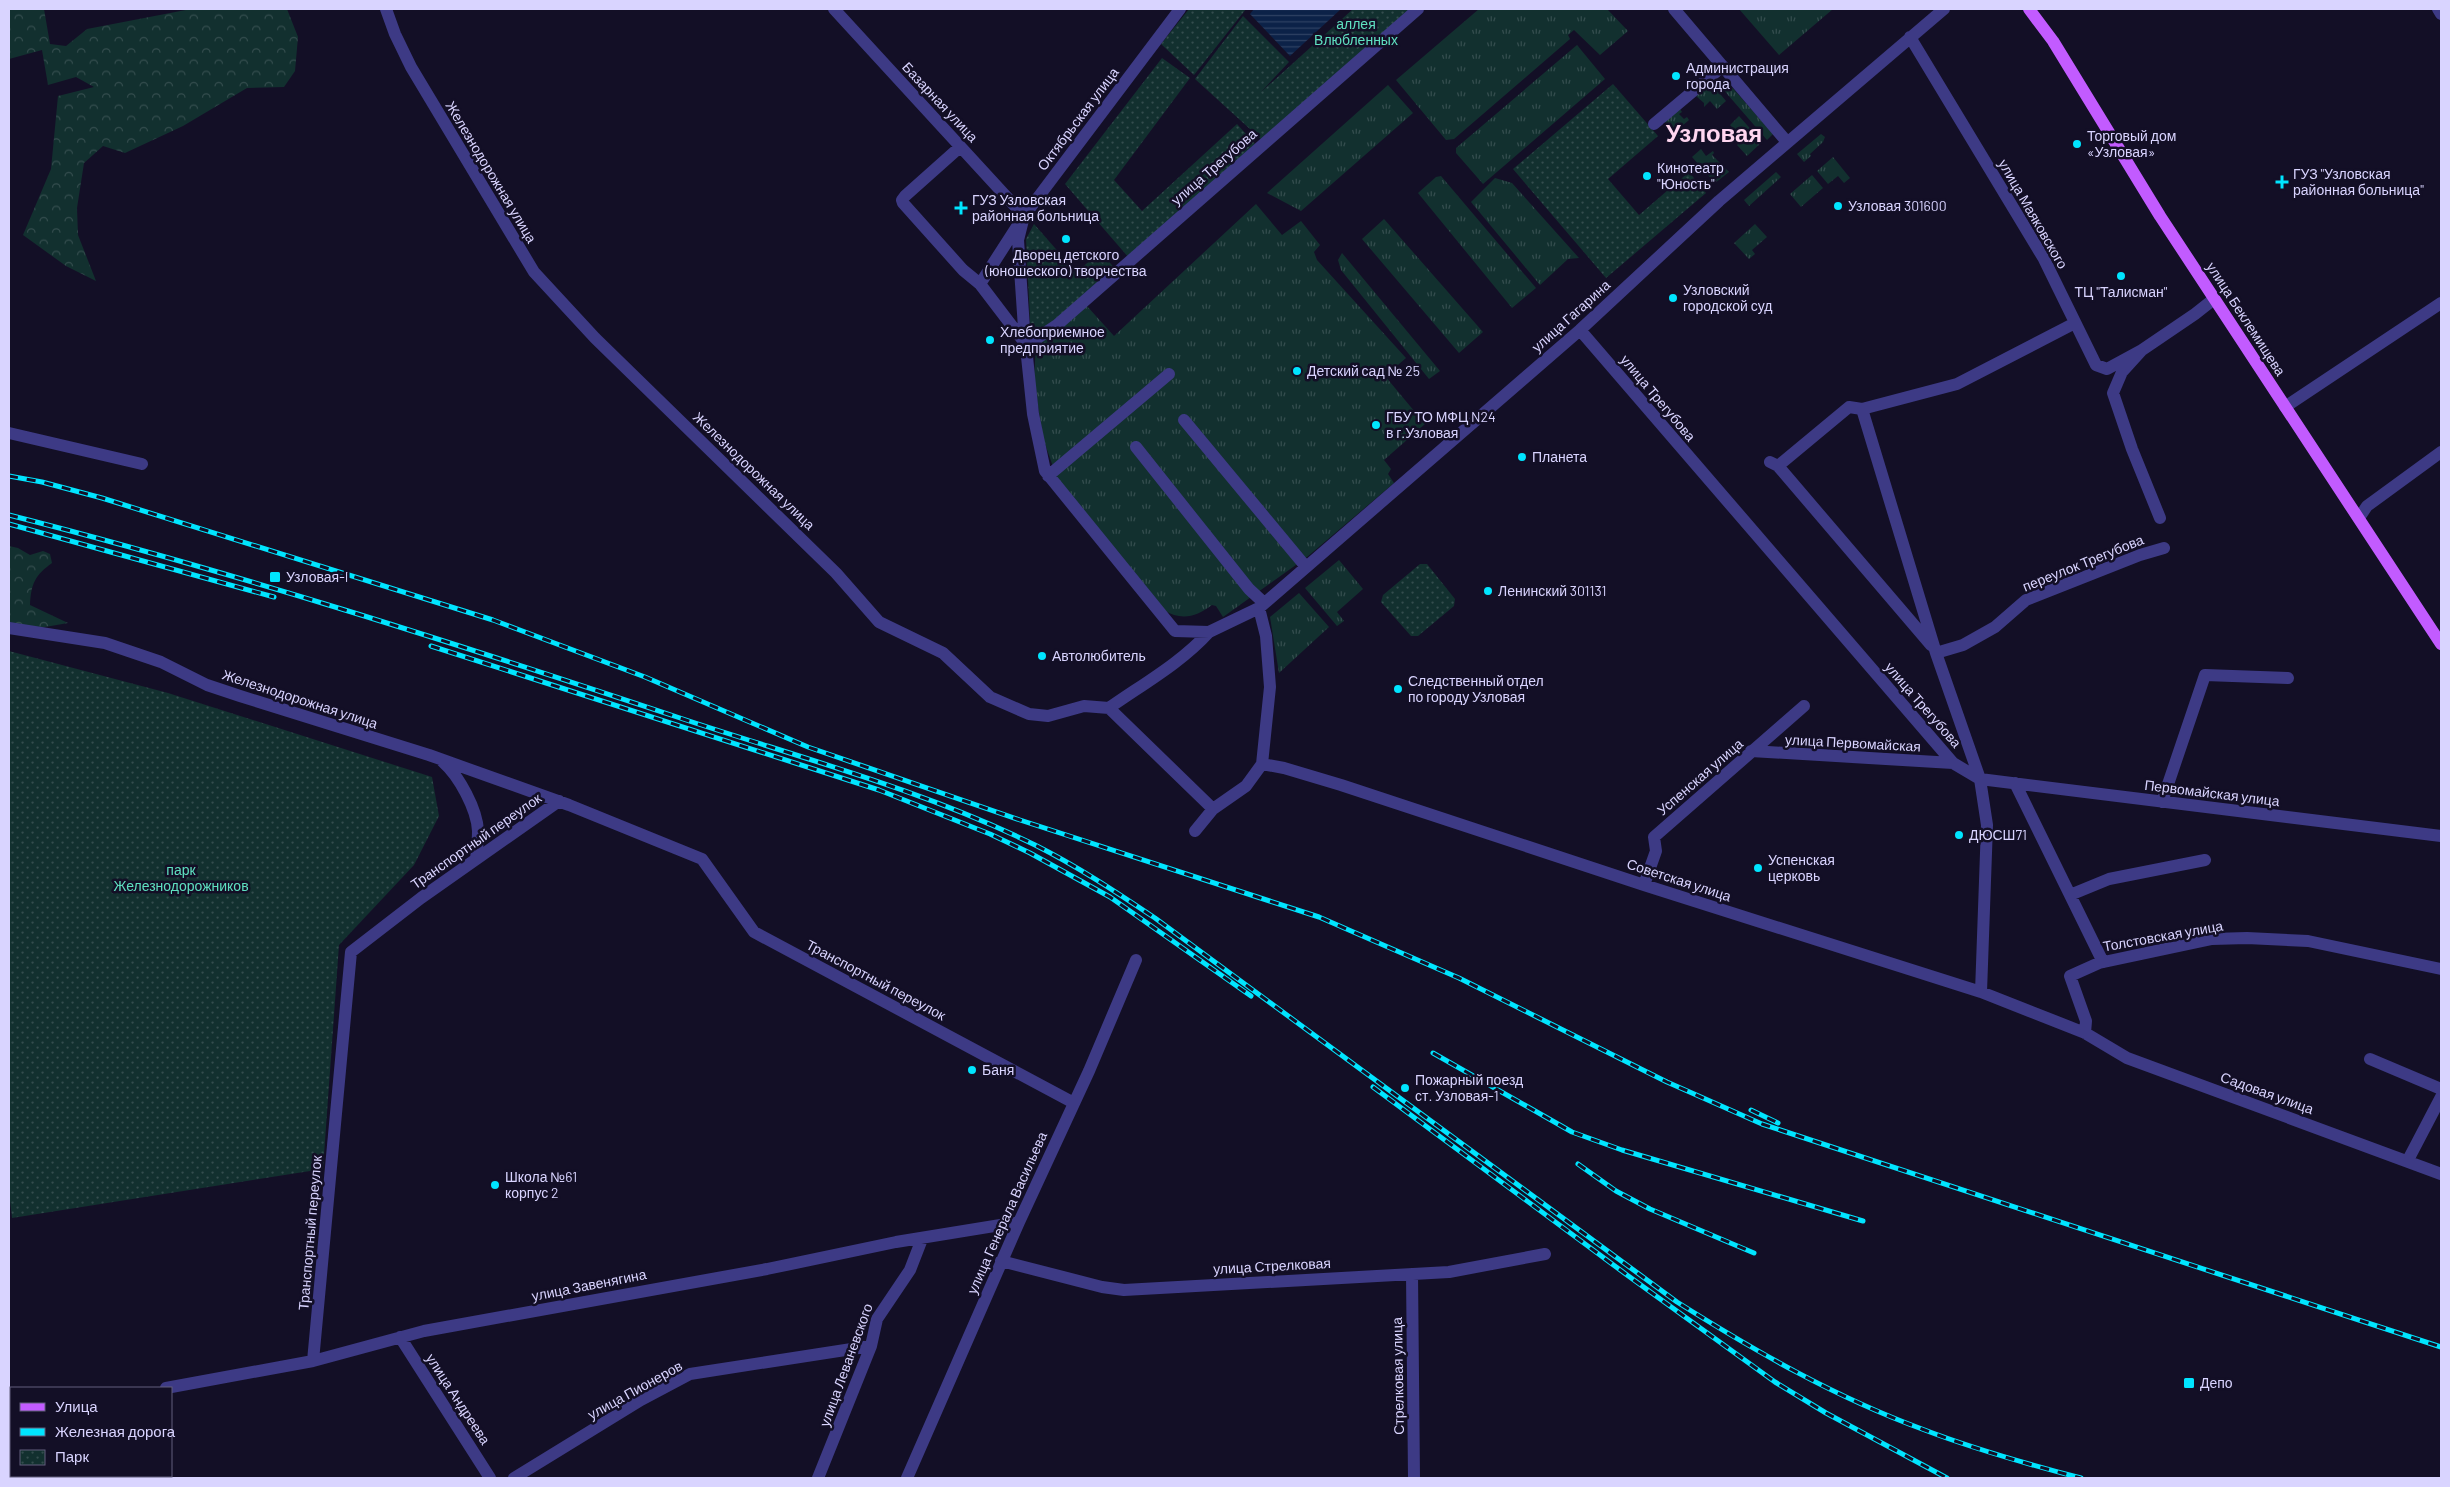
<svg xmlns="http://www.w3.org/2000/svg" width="2450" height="1487" font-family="Barlow,sans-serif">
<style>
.grass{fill:url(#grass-tufts)}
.forest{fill:url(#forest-crowns)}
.park{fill:url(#park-dots)}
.water{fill:url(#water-rules)}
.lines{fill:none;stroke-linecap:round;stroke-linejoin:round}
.minor{stroke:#3d3a85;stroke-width:12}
.major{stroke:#c25bff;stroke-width:12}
.rail-casing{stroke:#00e5ff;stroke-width:5}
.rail{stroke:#130f26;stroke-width:3;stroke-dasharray:9;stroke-linecap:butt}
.poi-dot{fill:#00e5ff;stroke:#130f26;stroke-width:2}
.labels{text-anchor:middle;stroke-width:5;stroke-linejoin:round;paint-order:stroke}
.park-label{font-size:14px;fill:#5fe0c0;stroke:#130f26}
.poi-label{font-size:14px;fill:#d9d4ff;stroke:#130f26;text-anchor:start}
.street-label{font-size:14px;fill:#d9d4ff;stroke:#130f26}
.town-label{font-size:24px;font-weight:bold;fill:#ffd6f0;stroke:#130f26}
</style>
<defs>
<pattern id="grass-tufts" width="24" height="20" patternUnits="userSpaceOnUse" patternTransform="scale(1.25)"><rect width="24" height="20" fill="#12302f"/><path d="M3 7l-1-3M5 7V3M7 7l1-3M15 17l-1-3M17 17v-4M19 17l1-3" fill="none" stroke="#344d4e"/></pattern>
<pattern id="forest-crowns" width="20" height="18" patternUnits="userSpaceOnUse" patternTransform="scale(1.25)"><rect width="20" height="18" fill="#12302f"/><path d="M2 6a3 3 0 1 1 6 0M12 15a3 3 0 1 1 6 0" fill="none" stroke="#344d4e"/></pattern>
<pattern id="park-dots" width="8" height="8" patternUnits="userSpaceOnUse" patternTransform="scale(1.25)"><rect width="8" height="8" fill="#12302f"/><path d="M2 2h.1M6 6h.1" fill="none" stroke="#344d4e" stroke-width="1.8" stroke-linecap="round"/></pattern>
<pattern id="water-rules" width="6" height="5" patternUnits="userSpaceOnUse" patternTransform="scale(1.25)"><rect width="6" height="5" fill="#0c2248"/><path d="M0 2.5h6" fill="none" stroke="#2f4163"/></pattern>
</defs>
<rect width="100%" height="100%" fill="#130f26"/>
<path class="grass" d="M 1479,9 L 1607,9 L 1628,31 L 1600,55 L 1574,30 L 1568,35 L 1570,39 L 1454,139 L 1446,140 L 1396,80 Z
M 1739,9 L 1833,9 L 1779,55 Z
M 1577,45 L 1605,79 L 1483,184 L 1456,153 L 1456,148 Z
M 1715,80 L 1720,80 L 1730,85 L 1773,134 L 1767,140 Z
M 1711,83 L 1726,101 L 1717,109 L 1710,101 L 1704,107 L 1704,103 L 1696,96 Z
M 1388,85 L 1413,113 L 1301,211 L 1267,193 Z
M 1680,109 L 1682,112 L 1679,114 L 1684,119 L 1687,117 L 1689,120 L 1682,126 L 1687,134 L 1679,141 L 1664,122 Z
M 1739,116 L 1762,142 L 1747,156 L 1737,145 L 1739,143 L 1734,137 L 1731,139 L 1729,136 L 1735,131 L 1730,125 Z
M 1821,134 L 1825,137 L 1823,142 L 1810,154 L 1811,156 L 1804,162 L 1797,154 Z
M 1701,149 L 1706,156 L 1713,151 L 1714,153 L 1712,155 L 1729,172 L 1715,183 L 1692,157 Z
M 1833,157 L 1850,178 L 1844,183 L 1838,176 L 1828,184 L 1817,171 Z
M 1776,172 L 1781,177 L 1749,206 L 1744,200 Z
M 1812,175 L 1823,188 L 1801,207 L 1790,194 Z
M 1441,176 L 1536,288 L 1512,308 L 1418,193 L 1436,177 Z
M 1495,178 L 1512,183 L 1579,258 L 1568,259 L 1540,285 L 1471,202 Z
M 1256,204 L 1282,235 L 1301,221 L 1320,245 L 1314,252 L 1317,260 L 1406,358 L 1385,376 L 1425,424 L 1384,460 L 1391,469 L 1388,474 L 1394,483 L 1307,557 L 1223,617 L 1216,606 L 1212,605 C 1196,617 1181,621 1164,610 L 1057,478 L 1044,441 L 1040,419 L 1034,377 L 1036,346 L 1086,305 L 1114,336 Z
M 1384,219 L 1483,332 L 1459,353 L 1362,239 Z
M 1755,224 L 1767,237 L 1752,250 L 1755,254 L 1749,259 L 1734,243 Z
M 1342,253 L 1440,371 L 1429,379 L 1341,270 L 1338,260 Z
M 1339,560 L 1363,589 L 1337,612 L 1344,621 L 1337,626 L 1305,588 Z
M 1299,593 L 1329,627 L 1279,673 L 1270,617 Z"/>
<path class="forest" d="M 9,9 L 44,9 L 50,44 L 66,46 L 87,29 L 191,9 L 287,9 L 298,37 L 295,71 L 284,87 L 247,88 L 183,126 L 125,153 L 103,146 L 84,163 L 77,208 L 78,235 L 96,281 L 66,266 L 23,235 L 51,169 L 58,96 L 94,87 L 76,77 L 48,85 L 42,50 L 9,59 Z
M 9,546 L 18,548 L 30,555 L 43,551 L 50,554 L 52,563 C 35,575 31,584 30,605 L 68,623 L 22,631 L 9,629 Z"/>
<path class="park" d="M 1189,9 L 1246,9 L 1194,75 L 1161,44 Z
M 1353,9 L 1413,9 L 1262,140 L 1195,79 L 1243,16 L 1289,62 L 1261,92 Z
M 1162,58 L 1190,78 L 1114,180 L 1142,211 L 1237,124 L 1255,144 L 1129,258 L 1065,184 Z
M 1613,84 L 1658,136 L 1608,179 L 1639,215 L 1689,172 L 1706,193 L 1606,278 L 1513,169 Z
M 1034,224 L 1076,272 L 1101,252 L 1116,270 L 1031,341 L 1026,239 Z
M 1420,564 L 1427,564 L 1455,599 L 1454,606 L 1418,636 L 1411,636 L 1381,602 L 1383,595 Z
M 9,651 L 168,693 L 432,777 L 439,816 L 414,865 L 339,945 L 323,1169 L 12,1218 L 9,1192 Z"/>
<path class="water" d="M 1254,9 L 1341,9 L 1290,56 L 1250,14 Z"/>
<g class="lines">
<path class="minor" d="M 386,9 L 395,34 L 411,67 L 534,272 L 595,338 L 836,573 L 879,622 L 943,653 L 990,697 L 1029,714 L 1048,716 L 1084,706 L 1109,708 L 1213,809
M 834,9 L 1024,216
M 1180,9 L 1024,216 L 1018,240 L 1024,328 L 1033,414 L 1045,471 L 1175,631 L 1209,632 L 1259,608 L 1580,330 L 1719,201 L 1944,9
M 1674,9 L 1787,142
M 2438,9 L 2441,14
M 1910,37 L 2044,259 L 2096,365 L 2107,369 L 2142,350
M 1654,124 L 1723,66
M 960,147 L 905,196 L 902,200 L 903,203 L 963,270 L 980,284 L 1025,343
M 980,284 L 1018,225
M 1580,330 L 1953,763 L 1980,779 L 2441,836
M 1027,345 L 1057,325 L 1418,9
M 2285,407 L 2441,303
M 1862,409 L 1957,384 L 2075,323
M 1184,420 L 1306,567
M 9,433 L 142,464
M 1136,447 L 1249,589 L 1263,602
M 1770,462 L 1778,466 L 1849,407 L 1862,409 L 1936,653 L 1980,779 L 1987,825 L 1981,992
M 1778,466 L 1931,645
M 1048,476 L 1169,374
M 2160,518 L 2132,449 L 2113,393 L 2122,372 L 2142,350 L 2195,314 L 2214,299
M 2359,518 L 2367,506 L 2441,452
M 9,628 L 105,643 L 161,662 L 207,685 L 240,696 L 429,755 L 569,805 L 702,859 L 754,932 L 1074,1103
M 1936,653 L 1963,645 L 1995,627 L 2026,600 L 2140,555 L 2164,548
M 1109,708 C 1143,684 1181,663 1209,632
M 1751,751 L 1953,763
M 443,762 C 459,776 477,809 478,831 C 478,840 477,850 476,859
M 1262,764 L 1284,768 L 1341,785 L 1644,885 L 1981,992 L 2085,1033 L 2127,1058 L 2441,1174
M 2015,783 L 2103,962
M 2162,802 L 2205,675 L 2288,678
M 1195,831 L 1213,809 L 1246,786 L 1262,764 L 1270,687 L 1266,636 L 1259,608
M 1644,885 L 1656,851 L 1654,837 L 1804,706
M 2070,895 L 2109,879 L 2205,860
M 2085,1033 L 2086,1021 L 2070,976 L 2099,963 L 2212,939 L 2247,938 L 2308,941 L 2441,969
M 2370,1059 L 2441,1089
M 2408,1160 L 2441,1097
M 1001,1261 L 1102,1287 L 1124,1290 L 1449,1272 L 1545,1254
M 1412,1274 L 1414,1478
M 400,1337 L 490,1478
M 313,1361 L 351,952 L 421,898 L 559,801
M 166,1388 L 313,1361 L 424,1331 L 767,1269 L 896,1242 L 1019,1222
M 9,1413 L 11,1413
M 110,1476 L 112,1478
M 514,1478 L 641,1400 L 690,1374 L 871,1346
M 818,1478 L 871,1346 L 877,1319 L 910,1270 L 922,1239
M 907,1478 L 1019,1222 L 1089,1071 L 1136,960"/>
<path class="major" d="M 2029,9 L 2053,41 L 2160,216 L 2441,644"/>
<g class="rail-casing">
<path id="rail" d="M 9,476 L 42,482 L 102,498 L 493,620 L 645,677 L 808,747 L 1020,820 L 1319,917 L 1459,978 L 1667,1082 L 1762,1124 L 2441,1347
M 9,515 C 234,572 457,644 677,717 C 797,757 921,789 1035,845 C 1077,866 1116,892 1155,918 L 1677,1302 C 1755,1351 1835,1397 1922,1429 C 1974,1449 2027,1464 2081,1478
M 9,524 L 274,597
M 431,646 L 879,790 L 990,834 L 1030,853 L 1110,897 L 1251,996
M 1433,1053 L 1572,1132 L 1622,1150 L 1863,1221
M 1373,1087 L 1627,1275 L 1775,1382 L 1826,1413 L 1947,1478
M 1751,1110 L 1778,1123
M 1578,1164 L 1616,1191 L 1650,1209 L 1754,1253"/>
</g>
<use href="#rail" class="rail"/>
</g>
<g class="poi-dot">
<circle cx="1676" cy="76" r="5"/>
<circle cx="2077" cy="144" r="5"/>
<circle cx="1647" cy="176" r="5"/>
<path d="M2279.5 174.5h5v5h5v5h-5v5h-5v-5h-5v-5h5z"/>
<circle cx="1838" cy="206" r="5"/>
<path d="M958.5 200.5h5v5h5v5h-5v5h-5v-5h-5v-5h5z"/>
<circle cx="1066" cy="239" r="5"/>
<circle cx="2121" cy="276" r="5"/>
<circle cx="1673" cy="298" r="5"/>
<circle cx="990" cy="340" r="5"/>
<circle cx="1297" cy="371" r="5"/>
<circle cx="1376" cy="425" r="5"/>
<circle cx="1522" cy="457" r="5"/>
<rect x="269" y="571" width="12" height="12" rx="2.5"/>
<circle cx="1488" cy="591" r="5"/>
<circle cx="1042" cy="656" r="5"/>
<circle cx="1398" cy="689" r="5"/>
<circle cx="1959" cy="835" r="5"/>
<circle cx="1758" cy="868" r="5"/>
<circle cx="972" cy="1070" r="5"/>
<circle cx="1405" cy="1088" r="5"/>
<circle cx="495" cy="1185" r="5"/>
<rect x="2183" y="1377" width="12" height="12" rx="2.5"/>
</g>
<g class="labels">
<g class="park-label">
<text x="1356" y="29">аллея<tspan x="1356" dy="16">Влюбленных</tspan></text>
<text x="181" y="875">парк<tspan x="181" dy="16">Железнодорожников</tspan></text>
</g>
<g class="poi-label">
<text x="1686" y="73">Администрация<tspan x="1686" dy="16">города</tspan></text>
<text x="2087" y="141">Торговый дом<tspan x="2087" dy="16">«Узловая»</tspan></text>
<text x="1657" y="173">Кинотеатр<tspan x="1657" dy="16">"Юность"</tspan></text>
<text x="2293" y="179">ГУЗ "Узловская<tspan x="2293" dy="16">районная больница"</tspan></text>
<text x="972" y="205">ГУЗ Узловская<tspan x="972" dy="16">районная больница</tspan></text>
<text x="1848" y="211">Узловая 301600</text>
<text x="1066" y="260" text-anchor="middle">Дворец детского<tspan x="1066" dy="16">(юношеского) творчества</tspan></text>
<text x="1683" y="295">Узловский<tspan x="1683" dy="16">городской суд</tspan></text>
<text x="2121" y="297" text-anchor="middle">ТЦ "Талисман"</text>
<text x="1000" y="337">Хлебоприемное<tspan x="1000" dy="16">предприятие</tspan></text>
<text x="1307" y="376">Детский сад № 25</text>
<text x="1386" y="422">ГБУ ТО МФЦ N24<tspan x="1386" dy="16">в г.Узловая</tspan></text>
<text x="1532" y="462">Планета</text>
<text x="286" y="582">Узловая-I</text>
<text x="1498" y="596">Ленинский 301131</text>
<text x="1052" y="661">Автолюбитель</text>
<text x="1408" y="686">Следственный отдел<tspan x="1408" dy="16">по городу Узловая</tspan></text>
<text x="1969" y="840">ДЮСШ71</text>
<text x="1768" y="865">Успенская<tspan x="1768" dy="16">церковь</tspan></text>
<text x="982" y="1075">Баня</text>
<text x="1415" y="1085">Пожарный поезд<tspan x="1415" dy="16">ст. Узловая-1</tspan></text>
<text x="505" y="1182">Школа №61<tspan x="505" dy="16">корпус 2</tspan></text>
<text x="2200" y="1388">Депо</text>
</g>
<g class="street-label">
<text transform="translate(940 102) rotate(47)" y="5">Базарная улица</text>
<text transform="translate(1078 119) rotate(-53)" y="5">Октябрьская улица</text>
<text transform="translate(1214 167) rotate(-41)" y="5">улица Трегубова</text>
<text transform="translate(491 172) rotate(59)" y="5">Железнодорожная улица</text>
<text transform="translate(2033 214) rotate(60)" y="5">улица Маяковского</text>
<text transform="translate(1571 316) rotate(-42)" y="5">улица Гагарина</text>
<text transform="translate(2246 319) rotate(57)" y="5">улица Беклемищева</text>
<text transform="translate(1658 398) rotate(50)" y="5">улица Трегубова</text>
<text transform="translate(754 471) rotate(44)" y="5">Железнодорожная улица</text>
<text transform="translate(2083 563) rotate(-22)" y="5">переулок Трегубова</text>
<text transform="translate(300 699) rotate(18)" y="5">Железнодорожная улица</text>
<text transform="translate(1923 705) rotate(49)" y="5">улица Трегубова</text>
<text transform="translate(1853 743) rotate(3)" y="5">улица Первомайская</text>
<text transform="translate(1700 777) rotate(-41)" y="5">Успенская улица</text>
<text transform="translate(2212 793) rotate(7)" y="5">Первомайская улица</text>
<text transform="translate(476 841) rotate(-35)" y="5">Транспортный переулок</text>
<text transform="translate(1679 880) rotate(18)" y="5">Советская улица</text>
<text transform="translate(2163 936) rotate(-10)" y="5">Толстовская улица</text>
<text transform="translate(876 980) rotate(28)" y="5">Транспортный переулок</text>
<text transform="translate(2267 1093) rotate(20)" y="5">Садовая улица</text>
<text transform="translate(1007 1213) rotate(-66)" y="5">улица Генерала Васильева</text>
<text transform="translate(310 1233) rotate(-85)" y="5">Транспортный переулок</text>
<text transform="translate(1272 1266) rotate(-3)" y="5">улица Стрелковая</text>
<text transform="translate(589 1285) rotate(-11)" y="5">улица Завенягина</text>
<text transform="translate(846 1365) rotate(-70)" y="5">улица Леваневского</text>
<text transform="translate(1398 1376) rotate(-91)" y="5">Стрелковая улица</text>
<text transform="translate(635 1390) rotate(-29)" y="5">улица Пионеров</text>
<text transform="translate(458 1399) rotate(57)" y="5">улица Андреева</text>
</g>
<g class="town-label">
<text x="1714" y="142">Узловая</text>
</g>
</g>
<rect width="2450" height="1487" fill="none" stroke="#d9d4ff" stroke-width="20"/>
<rect x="10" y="1387" width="162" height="90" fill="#130f26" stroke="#625e7d"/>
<rect x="20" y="1403" width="25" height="8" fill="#c25bff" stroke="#625e7d"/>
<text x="55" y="1412" font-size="15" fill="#d9d4ff">Улица</text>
<rect x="20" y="1428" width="25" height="8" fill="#00e5ff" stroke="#625e7d"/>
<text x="55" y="1437" font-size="15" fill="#d9d4ff">Железная дорога</text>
<rect x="20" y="1450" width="25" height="15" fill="url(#park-dots)" stroke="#625e7d"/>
<text x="55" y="1462" font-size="15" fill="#d9d4ff">Парк</text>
</svg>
